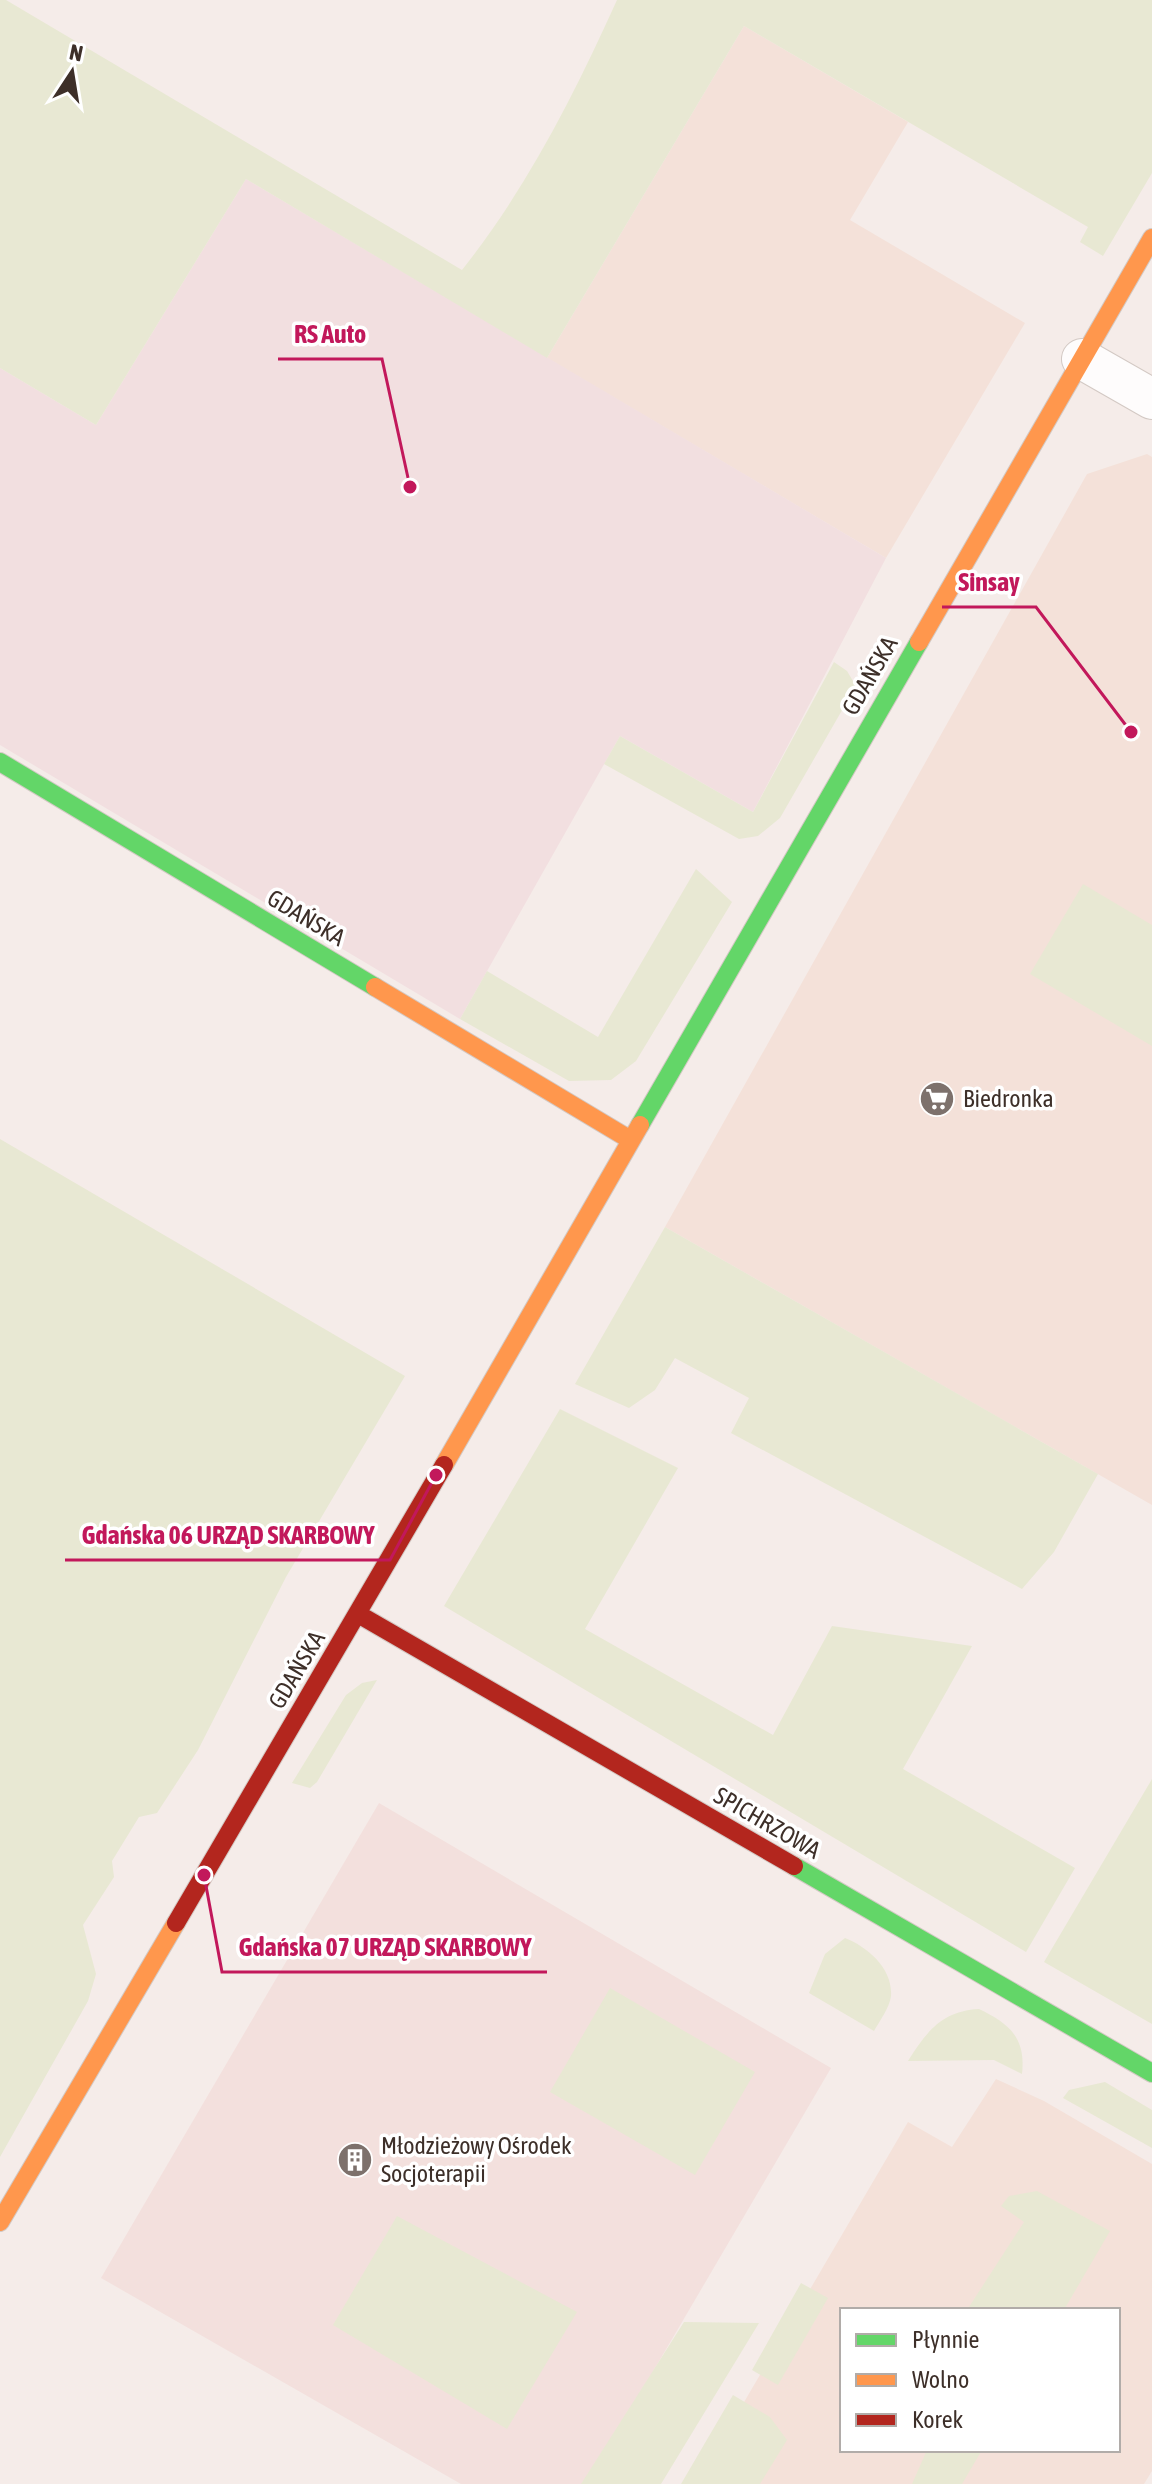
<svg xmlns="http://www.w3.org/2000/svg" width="1152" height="2484" font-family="'Asap Condensed',sans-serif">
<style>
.built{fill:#f4e1d9;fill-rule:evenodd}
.industrial{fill:#f2dfe0}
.education{fill:#f3e0dd}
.green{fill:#e8e8d3}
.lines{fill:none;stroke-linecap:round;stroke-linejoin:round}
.street-casing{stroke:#d3c9c4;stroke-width:42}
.fast-casing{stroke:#d3c9c4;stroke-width:20}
.slow-casing{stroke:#d3c9c4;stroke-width:20}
.jam-casing{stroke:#d3c9c4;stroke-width:20}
.street{stroke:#fefcfc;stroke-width:40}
.fast{stroke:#63d668;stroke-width:18}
.slow{stroke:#ff974d;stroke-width:18}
.jam{stroke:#b3261e;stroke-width:18}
.labels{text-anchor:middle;stroke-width:7;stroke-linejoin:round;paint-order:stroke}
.street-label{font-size:24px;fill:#3d2f29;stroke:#fff}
.poi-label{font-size:24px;fill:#3d2f29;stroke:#fff;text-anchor:start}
.leader{fill:none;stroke:#c2185b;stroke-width:3}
.callout-dot{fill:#c2185b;stroke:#fff;stroke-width:3}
.callout-label{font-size:26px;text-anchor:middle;font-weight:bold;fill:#c2185b;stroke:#fff;stroke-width:7;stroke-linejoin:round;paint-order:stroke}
</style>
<rect width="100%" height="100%" fill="#f5ece9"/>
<path class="built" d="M 744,26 L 908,122 L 850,220 L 1025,323 L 886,558 L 547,358 Z
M 1147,454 L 1152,457 L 1152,1505 L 665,1227 L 1087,474 Z
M 996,2079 L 1044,2101 L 1152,2164 L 1152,2471 L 1144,2484 L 696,2484 L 908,2122 L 952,2147 ZM 842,2310 L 1118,2310 L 1118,2450 L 842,2450 Z"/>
<path class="industrial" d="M 246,179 L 886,558 L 753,812 L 620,736 L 460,1019 L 0,745 L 0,368 L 96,425 Z"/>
<path class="education" d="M 379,1803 L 831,2068 L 587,2484 L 461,2484 L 101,2278 Z"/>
<path class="green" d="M 0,0 L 6,0 L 462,270 C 527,188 574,95 617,0 L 1152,0 L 1152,173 L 1103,256 L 1080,242 L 1088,227 L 744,26 L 547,358 L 246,179 L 96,425 L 0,368 Z
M 834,662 L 847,671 L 856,686 L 780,818 L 758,836 L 739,839 L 604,764 L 620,736 L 753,812 Z
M 696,869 L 732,902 L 636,1061 L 611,1080 L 569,1081 L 460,1019 L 487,971 L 598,1037 Z
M 1083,884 L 1152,925 L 1152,1046 L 1030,974 Z
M 0,1139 L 405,1376 L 286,1577 L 198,1750 L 157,1813 L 139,1817 L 112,1861 L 114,1877 L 83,1925 L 96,1974 L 88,2001 L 0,2157 Z
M 665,1227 L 1098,1474 L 1054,1552 L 1022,1589 L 731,1433 L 749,1398 L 675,1358 L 655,1390 L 629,1408 L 575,1384 Z
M 560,1409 L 678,1468 L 585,1629 L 773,1735 L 832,1626 L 972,1646 L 903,1769 L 1075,1868 L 1026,1952 L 444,1606 Z
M 377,1680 L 317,1782 L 310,1788 L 292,1783 L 346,1695 L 362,1683 Z
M 1152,1779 L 1152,2024 L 1044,1962 Z
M 845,1938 C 868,1947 893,1969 891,1996 C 890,2007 879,2022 874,2031 L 809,1993 L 825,1954 Z
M 610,1988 L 755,2072 L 695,2175 L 550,2092 Z
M 979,2009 C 1010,2024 1026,2038 1022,2074 L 994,2060 L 908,2061 C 927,2031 942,2011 979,2009 Z
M 1105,2082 L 1152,2110 L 1152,2148 L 1063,2098 L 1069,2090 Z
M 1037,2191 L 1110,2231 L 1064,2310 L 967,2310 L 1024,2222 L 1001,2206 L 1009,2196 Z
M 397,2216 L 577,2312 L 507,2429 L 333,2325 Z
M 801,2283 L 828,2298 L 778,2385 L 752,2370 Z
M 684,2322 L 759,2323 L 661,2484 L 581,2484 Z
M 733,2395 L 770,2417 L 787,2440 L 760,2484 L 681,2484 Z
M 927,2450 L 982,2450 L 962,2484 L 912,2484 Z"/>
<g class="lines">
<g class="street-casing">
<path id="street" d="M 1082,359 L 1152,399"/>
</g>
<g class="fast-casing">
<path id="fast" d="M 0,762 L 375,987
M 640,1125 L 919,642
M 794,1866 L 1152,2073"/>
</g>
<g class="slow-casing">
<path id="slow" d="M 919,642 L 1152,238
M 375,987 L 629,1139
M 444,1465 L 640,1125
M 0,2222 L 176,1923"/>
</g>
<g class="jam-casing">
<path id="jam" d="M 358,1614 L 794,1866
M 176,1923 L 444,1465"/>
</g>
<use href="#street" class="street"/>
<use href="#fast" class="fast"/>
<use href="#slow" class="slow"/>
<use href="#jam" class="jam"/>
</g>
<defs>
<g id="supermarket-disc" transform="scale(1.8)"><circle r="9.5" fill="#7d716c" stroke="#fff"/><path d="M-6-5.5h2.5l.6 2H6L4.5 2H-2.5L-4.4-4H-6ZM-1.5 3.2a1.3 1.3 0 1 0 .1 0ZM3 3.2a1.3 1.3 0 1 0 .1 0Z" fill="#fff"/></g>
<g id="building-disc" transform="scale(1.8)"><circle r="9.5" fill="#7d716c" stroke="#fff"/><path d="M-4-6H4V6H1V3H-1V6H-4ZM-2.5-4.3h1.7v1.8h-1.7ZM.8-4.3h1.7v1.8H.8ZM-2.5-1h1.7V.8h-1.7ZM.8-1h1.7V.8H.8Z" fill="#fff"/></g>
</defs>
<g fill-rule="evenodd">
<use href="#supermarket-disc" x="937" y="1099"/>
<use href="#building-disc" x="355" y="2160"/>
</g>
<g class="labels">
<g class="street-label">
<text transform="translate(870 676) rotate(-60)" y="8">GDAŃSKA</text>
<text transform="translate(306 918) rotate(31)" y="8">GDAŃSKA</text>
<text transform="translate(297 1670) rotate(-59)" y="8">GDAŃSKA</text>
<text transform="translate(767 1823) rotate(30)" y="8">SPICHRZOWA</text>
</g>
<g class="poi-label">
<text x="963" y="1107">Biedronka</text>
<text x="381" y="2154">Młodzieżowy Ośrodek<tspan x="381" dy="28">Socjoterapii</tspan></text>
</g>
</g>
<path class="leader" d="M410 487L382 359H278M1131 732L1036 607H942M436 1475L390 1560H65M204 1875L222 1972H547"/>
<g class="callout-dot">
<circle cx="410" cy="487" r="8"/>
<circle cx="1131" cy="732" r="8"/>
<circle cx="436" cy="1475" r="8"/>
<circle cx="204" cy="1875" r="8"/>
</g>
<g class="callout-label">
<text x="330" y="343">RS Auto</text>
<text x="989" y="591">Sinsay</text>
<text x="228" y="1544">Gdańska 06 URZĄD SKARBOWY</text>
<text x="385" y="1956">Gdańska 07 URZĄD SKARBOWY</text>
</g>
<rect x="840" y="2308" width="280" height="144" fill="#ffffff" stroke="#b1aca9" stroke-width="2"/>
<rect x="856" y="2334" width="40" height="12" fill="#63d668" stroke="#b1aca9" stroke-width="2"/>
<text x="912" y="2348" font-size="24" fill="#3d2f29">Płynnie</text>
<rect x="856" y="2374" width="40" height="12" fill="#ff974d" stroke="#b1aca9" stroke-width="2"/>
<text x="912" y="2388" font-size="24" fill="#3d2f29">Wolno</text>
<rect x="856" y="2414" width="40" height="12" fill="#b3261e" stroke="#b1aca9" stroke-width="2"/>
<text x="912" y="2428" font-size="24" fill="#3d2f29">Korek</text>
<g transform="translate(72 72) rotate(12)" stroke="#ffffff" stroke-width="6" paint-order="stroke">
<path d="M0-6L14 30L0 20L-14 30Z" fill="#3d2f29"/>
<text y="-12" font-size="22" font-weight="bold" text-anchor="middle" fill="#3d2f29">N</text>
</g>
</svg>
